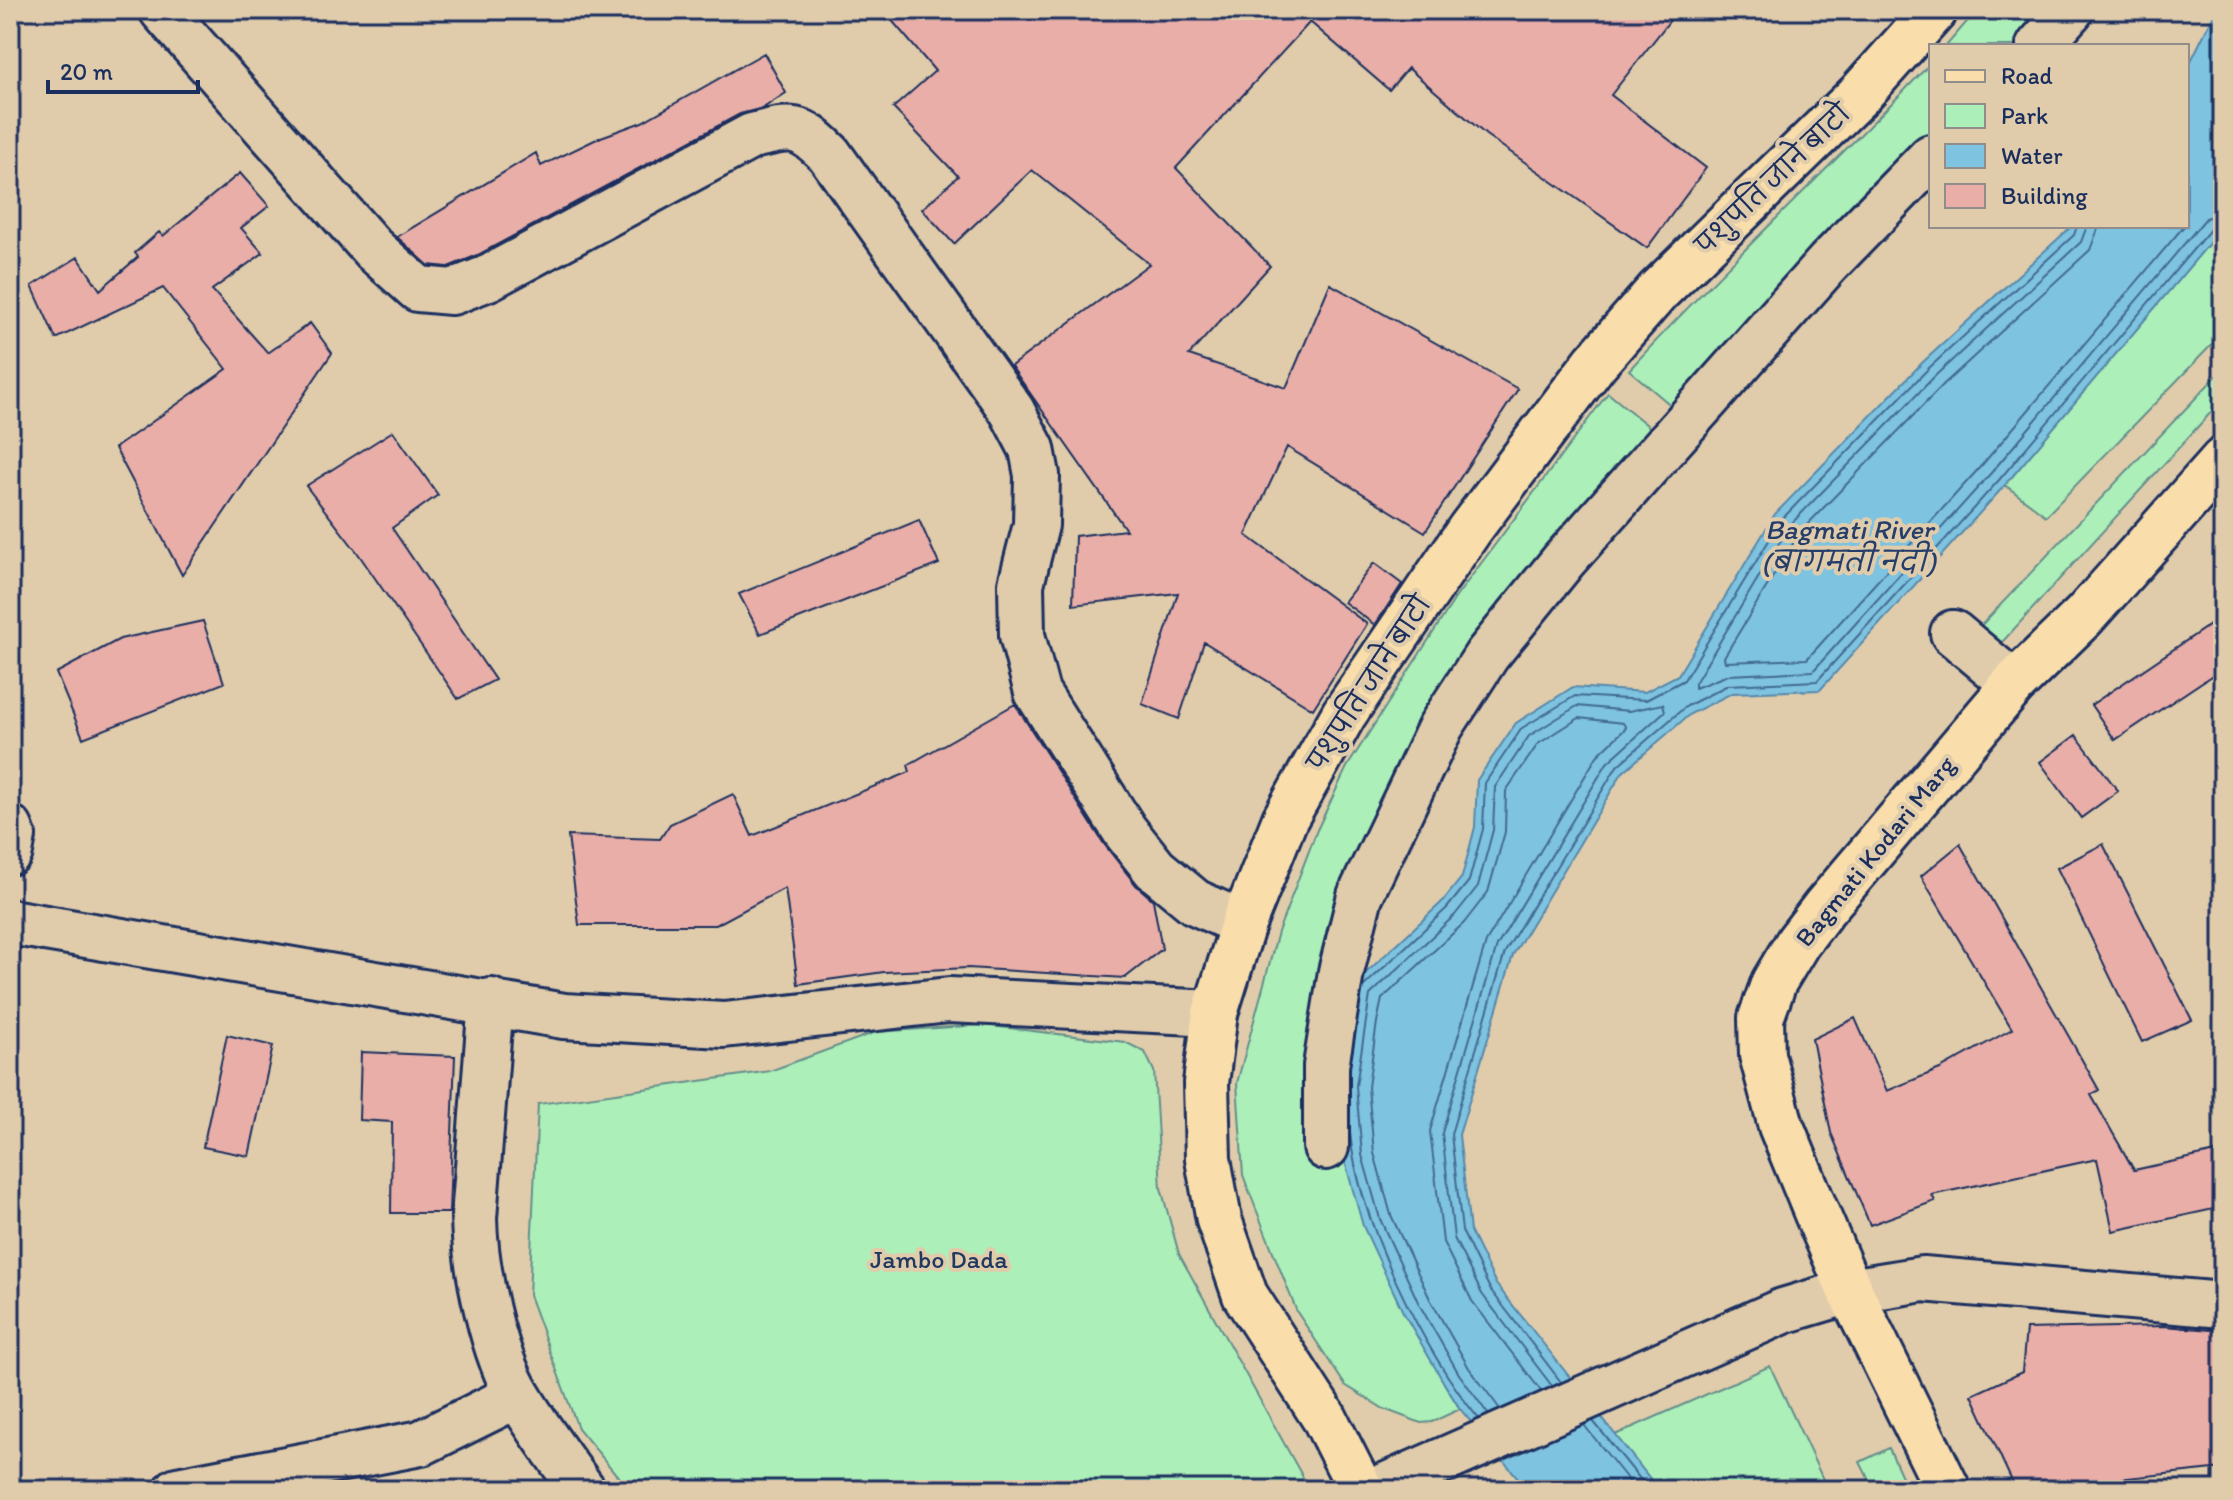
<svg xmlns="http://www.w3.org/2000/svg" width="2233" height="1500" font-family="Itim,'Playpen Sans Deva',sans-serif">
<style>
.green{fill:#adefb8;stroke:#648f8b;stroke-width:2}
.water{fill:#7ec3df;stroke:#5688ab;stroke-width:2}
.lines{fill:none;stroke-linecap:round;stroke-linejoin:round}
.shore{stroke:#436a92;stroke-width:2}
.building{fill:#e9aea7;stroke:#1b2f5e;stroke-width:2}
.minor-casing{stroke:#1b2f5e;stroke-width:50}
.major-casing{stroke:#1b2f5e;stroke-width:50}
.minor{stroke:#e0ccab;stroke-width:44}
.major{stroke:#f9deab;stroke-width:44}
.labels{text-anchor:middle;stroke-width:8;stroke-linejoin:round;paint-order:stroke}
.street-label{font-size:26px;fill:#1b2f5e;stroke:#e0ccab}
.park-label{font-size:26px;fill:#223962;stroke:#e0ccab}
.water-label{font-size:28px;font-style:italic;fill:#253e6b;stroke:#e0ccab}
</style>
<rect width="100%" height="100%" fill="#e0ccab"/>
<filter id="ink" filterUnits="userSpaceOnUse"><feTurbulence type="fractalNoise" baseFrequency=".0125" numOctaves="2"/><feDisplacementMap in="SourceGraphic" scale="16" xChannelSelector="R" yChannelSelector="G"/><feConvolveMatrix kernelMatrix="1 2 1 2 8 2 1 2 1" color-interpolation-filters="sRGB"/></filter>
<g filter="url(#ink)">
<path class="green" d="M 1977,10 L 2052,10 L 2019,46 L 1946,46 Z
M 1931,63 L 1931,141 L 1680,413 L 1629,370 C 1726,264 1831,167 1931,63 Z
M 2223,227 L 2223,333 L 2046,516 L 2005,485 Z
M 2223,369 L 2223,399 L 1995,650 L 1974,633 Z
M 1608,393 L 1659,435 L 1493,656 L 1389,846 L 1354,984 L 1444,1383 L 1460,1409 L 1432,1422 L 1421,1423 L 1384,1409 L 1345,1385 L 1297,1312 L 1256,1209 L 1243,1175 L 1237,1083 L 1278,932 L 1317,830 L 1347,767 L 1456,597 Z
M 983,1025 L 1125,1042 L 1145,1052 L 1154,1071 L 1161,1188 L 1179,1254 L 1310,1490 L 629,1490 L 578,1428 L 529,1295 L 538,1104 L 770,1071 L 876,1032 Z
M 1770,1366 L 1828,1490 L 1659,1490 L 1615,1435 Z
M 1889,1448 L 1908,1490 L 1874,1490 L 1860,1462 Z"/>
<path class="water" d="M 2216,10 L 2223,10 L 2223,227 L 2005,485 L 1820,690 L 1732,693 L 1690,714 L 1622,773 L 1513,955 L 1459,1135 L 1470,1231 L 1496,1284 L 1659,1490 L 1537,1490 L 1518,1478 L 1460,1409 L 1444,1383 L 1403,1312 L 1363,1226 L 1344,1158 L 1338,1085 L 1354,984 L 1442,902 L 1462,877 L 1475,827 L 1477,780 L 1516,723 L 1573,687 L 1645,692 L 1678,675 L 1775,514 L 1923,362 L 2072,226 L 2187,226 L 2187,69 Z"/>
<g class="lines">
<path class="shore" d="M 2087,226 L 2081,242 L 1936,375 L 1790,525 L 1695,683 L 1695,688 L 1728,675 L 1813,671 L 1991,473 L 2206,218 L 2223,212
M 2099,226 L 2090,250 L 1944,384 L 1800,532 L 1724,657 L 1725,662 L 1807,659 L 1982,465 L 2184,226
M 1363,987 L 1447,908 L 1469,881 L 1483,829 L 1485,783 L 1522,728 L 1575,696 L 1646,700 L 1684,680 L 1782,519 L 1929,368 L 2074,235 L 2077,226
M 1350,1132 C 1357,1216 1424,1354 1479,1419
M 1561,1382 L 1490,1289 L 1462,1231 L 1451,1134 L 1505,952 L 1617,766 L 1685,707 L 1728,685 L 1817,681 L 1999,480 L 2213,226 L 2223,222
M 1500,1409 L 1469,1368 L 1430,1299 L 1391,1215 L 1374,1153 L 1368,1087 L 1377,1022 L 1382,999 L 1464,923 L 1488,892 L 1505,832 L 1506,791 L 1538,744 L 1579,718 L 1623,723 L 1626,728 L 1597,756 L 1486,942 L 1430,1131 L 1443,1242 L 1472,1301 L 1541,1391
M 1488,1414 L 1459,1374 L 1419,1304 L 1380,1219 L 1362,1155 L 1356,1086 L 1370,995 L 1455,915 L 1478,886 L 1493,830 L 1495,787 L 1529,736 L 1577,706 L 1629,711 L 1663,704 L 1665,711 L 1607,763 L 1497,946 L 1442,1133 L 1454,1238 L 1482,1294 L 1552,1386
M 1593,1421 L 1649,1490
M 1584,1425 L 1636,1490"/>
</g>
<path class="building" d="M 883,10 L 1678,10 L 1611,95 L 1706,168 L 1647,248 L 1486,135 L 1408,68 L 1389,90 L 1310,22 L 1176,168 L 1270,266 L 1189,355 L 1286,388 L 1330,284 L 1518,389 L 1425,532 L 1287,447 L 1246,535 L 1367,624 L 1313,709 L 1204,642 L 1179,719 L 1142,704 L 1178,593 L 1073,605 L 1075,536 L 1126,530 L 1011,366 L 1149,264 L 1032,170 L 954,244 L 922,209 L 958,176 L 893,108 L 935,71 Z
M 764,53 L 786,93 L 763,108 L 740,114 L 478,255 L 448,267 L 428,265 L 397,237 L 536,153 L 541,166 L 601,137 L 642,122 Z
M 240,173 L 269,206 L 241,228 L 263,253 L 212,290 L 268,353 L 310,323 L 332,353 L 182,575 L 115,448 L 227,369 L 163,288 L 56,339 L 32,286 L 78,257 L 100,290 L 138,257 L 135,253 L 159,232 L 163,236 Z
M 393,431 L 438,495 L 392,528 L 495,680 L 458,699 L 357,552 L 306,486 Z
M 919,520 L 939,564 L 760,634 L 739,594 Z
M 1374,563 L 1402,584 L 1375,625 L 1344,602 Z
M 2223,616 L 2223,668 L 2115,740 L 2091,705 Z
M 203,621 L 224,683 L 83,738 L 56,673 L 120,639 Z
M 1015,704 L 1104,844 L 1136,885 L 1153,900 L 1162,949 L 1125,978 L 968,968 L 884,972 L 798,984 L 785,888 L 716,925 L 579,925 L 568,836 L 660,839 L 670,824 L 733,794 L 752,836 L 910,772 L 908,765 Z
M 2076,735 L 2118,791 L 2081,818 L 2040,762 Z
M 1960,844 L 2099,1090 L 2091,1095 L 2134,1170 L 2216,1152 L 2223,1185 L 2223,1207 L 2113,1231 L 2097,1159 L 1932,1195 L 1935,1201 L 1870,1225 L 1831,1133 L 1812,1039 L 1855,1018 L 1887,1091 L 1940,1069 L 2012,1029 L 1921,876 Z
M 2103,844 L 2192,1020 L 2142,1042 L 2057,868 Z
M 227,1035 L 273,1046 L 249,1156 L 203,1147 Z
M 361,1052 L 455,1056 L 449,1213 L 391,1213 L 392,1122 L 359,1120 Z
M 2164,1326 L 2223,1331 L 2223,1468 L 2060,1485 L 2062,1490 L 2016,1490 L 1972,1395 L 2022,1372 L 2026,1329 Z"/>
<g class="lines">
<g class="minor-casing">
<path id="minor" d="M 162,10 L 373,249 L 418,289 L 452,292 L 488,278 L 752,136 C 792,126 799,124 829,154 L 1012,411 L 1032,449 L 1037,475 L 1036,525 L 1021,584 L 1022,635 L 1037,692 L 1125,831 L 1155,869 L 1195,902 L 1243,924
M 2039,46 L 2071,10
M 1953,633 L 2014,684
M 10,828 L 13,836 L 10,852
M 10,922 L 564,1016 L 724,1025 L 949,1000 L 1215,1013
M 491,1001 L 474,1218 C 475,1269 493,1354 519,1397 C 538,1429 561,1460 583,1490
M 1326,1147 L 1326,1066 L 1341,972 L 1360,896 L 1441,726 L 1487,655 L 1564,560 L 1828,263 L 1931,157
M 177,1490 L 421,1443 L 518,1395
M 1376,1490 L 1783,1311 L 1850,1291 L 1923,1279 L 2223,1305"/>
</g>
<g class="major-casing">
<path id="major" d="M 1361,1490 L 1325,1419 L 1245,1295 L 1219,1220 L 1208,1159 L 1206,1083 L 1215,1013 L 1243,924 L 1285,819 L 1344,714 L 1470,529 L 1595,363 L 1658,291 L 1860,94 L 1935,10
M 1948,1490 L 1850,1291 L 1817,1214 L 1781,1126 L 1762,1055 L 1761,1018 L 1774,982 L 1798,942 L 1824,908 L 2014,684 L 2085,615 L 2223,460"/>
</g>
<use href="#minor" class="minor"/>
<use href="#major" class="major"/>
</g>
</g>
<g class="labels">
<g class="street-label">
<text transform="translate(1773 179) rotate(-44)" y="9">पशुपति जाने बाटो</text>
<text transform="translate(1369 683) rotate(-57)" y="9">पशुपति जाने बाटो</text>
<text transform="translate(1875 851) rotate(-51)" y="9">Bagmati Kodari Marg</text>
</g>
<g class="park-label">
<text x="939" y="1268">Jambo Dada</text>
</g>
<g class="water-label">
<text x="1849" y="539">Bagmati River<tspan x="1849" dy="32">(बागमती नदी)</tspan></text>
</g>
</g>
<rect width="2233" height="1500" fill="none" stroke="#e0ccab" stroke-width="40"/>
<rect x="20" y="20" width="2193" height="1460" fill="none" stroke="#1b2f5e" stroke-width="3" filter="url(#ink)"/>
<rect x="1929" y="44" width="260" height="184" fill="#e0ccab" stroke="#918d8c" stroke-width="2"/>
<rect x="1945" y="70" width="40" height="12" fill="#f9deab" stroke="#918d8c" stroke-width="2"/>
<text x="2001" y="84" font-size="24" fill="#1b2f5e">Road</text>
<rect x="1945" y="104" width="40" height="24" fill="#adefb8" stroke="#918d8c" stroke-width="2"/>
<text x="2001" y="124" font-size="24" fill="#1b2f5e">Park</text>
<rect x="1945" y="144" width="40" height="24" fill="#7ec3df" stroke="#918d8c" stroke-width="2"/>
<text x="2001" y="164" font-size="24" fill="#1b2f5e">Water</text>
<rect x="1945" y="184" width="40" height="24" fill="#e9aea7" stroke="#918d8c" stroke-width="2"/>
<text x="2001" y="204" font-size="24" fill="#1b2f5e">Building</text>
<path d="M48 80v12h150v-12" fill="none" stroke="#1b2f5e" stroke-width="4"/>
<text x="60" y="80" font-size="24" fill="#1b2f5e" stroke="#e0ccab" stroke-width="6" paint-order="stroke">20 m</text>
</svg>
